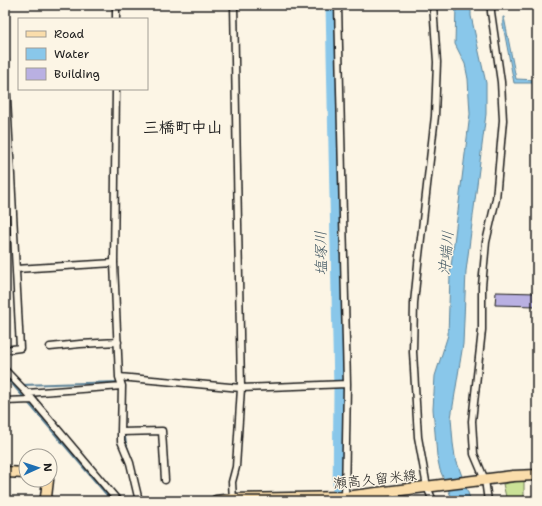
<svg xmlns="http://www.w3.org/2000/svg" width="542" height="506" font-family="'Shantell Sans','Klee One',sans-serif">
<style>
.green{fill:#cae197;stroke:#737e5a}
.water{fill:#89c7ea;stroke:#5d8398}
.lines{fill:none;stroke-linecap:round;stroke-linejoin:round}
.stream{stroke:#5d8398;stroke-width:2}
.river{stroke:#89c7ea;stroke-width:13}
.building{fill:#b9b0e2;stroke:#1c1c1c}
.street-casing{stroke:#1c1c1c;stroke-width:9}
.primary-casing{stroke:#1c1c1c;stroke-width:13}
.street{stroke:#fcf5e5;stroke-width:6}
.primary{stroke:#faddab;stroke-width:10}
.labels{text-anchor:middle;stroke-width:3;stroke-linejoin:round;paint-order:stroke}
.street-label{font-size:14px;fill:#1c1c1c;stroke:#fcf5e5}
.water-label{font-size:15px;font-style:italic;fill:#425864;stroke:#fcf5e5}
.quarter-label{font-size:16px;font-weight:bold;fill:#1c1c1c;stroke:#fcf5e5}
</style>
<rect width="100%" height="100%" fill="#fcf5e5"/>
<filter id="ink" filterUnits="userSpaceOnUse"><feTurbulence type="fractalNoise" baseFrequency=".025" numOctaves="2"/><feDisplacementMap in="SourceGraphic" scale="8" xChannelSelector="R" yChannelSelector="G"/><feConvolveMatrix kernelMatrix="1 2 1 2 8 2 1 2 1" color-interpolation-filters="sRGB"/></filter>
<g filter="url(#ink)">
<path class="green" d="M 524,480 L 524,501 L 507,501 L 503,484 Z"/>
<path class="water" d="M 456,5 L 471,5 L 471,16 L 486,83 L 486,114 L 466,271 L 463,344 L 451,418 L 453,443 L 455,457 L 471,501 L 453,501 L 440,470 L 437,456 L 433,409 L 435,376 L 448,335 L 450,275 L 470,114 L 468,79 L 465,64 L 455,44 Z
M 503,17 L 504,17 L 516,79 L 537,80 L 537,83 L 514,83 L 503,25 Z"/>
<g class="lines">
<path class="stream" d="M 5,377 L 14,386 L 112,501
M 21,385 L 119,382
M 124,432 L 126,443 L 130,455"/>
<path class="river" d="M 332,5 L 340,389 L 339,501"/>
</g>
<path class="building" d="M 496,292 L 537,293 L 537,306 L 495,305 Z"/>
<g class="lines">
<g class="street-casing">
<path id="street" d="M 433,5 L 437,62 L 435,116 L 418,264 L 414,303 L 413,352 L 418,437 L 427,487 L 433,501
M 116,19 L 116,5
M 5,60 L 20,348 L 5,350
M 116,89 L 114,263 L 119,377 L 122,386 L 121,432 L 121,441 L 130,463 L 139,501
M 16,269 L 114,263
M 50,347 L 80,344 L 118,342
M 5,370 L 27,393 L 118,501
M 119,377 L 241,388 L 347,384 L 338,5
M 27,393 L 122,386
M 5,401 L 32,400
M 121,432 L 162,431 L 165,480
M 345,499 L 347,384
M 233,501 L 232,482 L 236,467 L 241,388 L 234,5
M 488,501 L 485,480 L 474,454 L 472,421 L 482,330 L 482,286 L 486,242 L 496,199 L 503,120 L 501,82 L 491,12 L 491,5"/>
</g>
<g class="primary-casing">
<path id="primary" d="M 5,472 L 26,473
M 47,501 L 46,497 L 48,480
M 216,501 L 233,499 L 345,497 L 513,476 L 537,475"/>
</g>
<use href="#street" class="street"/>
<use href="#primary" class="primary"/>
</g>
</g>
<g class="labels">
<g class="street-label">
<text transform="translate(375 479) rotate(-6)" y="5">瀬高久留米線</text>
</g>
<g class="water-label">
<text transform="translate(321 253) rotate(-91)" y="5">塩塚川</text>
<text transform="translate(446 253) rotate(-85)" y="5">沖端川</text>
</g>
<g class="quarter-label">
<text x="183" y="133">三橋町中山</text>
</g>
</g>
<rect width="542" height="506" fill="none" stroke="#fcf5e5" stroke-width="20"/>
<rect x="10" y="10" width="522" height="486" fill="none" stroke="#1c1c1c" stroke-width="1.5" filter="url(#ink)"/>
<rect x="18" y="18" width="130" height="72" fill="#fcf5e5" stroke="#a29e95"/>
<rect x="26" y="31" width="20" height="6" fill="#faddab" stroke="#a29e95"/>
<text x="54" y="38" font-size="12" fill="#1c1c1c">Road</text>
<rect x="26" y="48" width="20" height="12" fill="#89c7ea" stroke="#a29e95"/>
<text x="54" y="58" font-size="12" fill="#1c1c1c">Water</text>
<rect x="26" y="68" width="20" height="12" fill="#b9b0e2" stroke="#a29e95"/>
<text x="54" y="78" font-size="12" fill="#1c1c1c">Building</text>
<g transform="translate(38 468) rotate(87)"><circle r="19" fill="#fcf5e5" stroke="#a29e95"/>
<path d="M0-3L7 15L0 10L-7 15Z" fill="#1f6fb2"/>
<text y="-6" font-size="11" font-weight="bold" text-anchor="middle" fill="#1c1c1c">N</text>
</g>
</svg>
